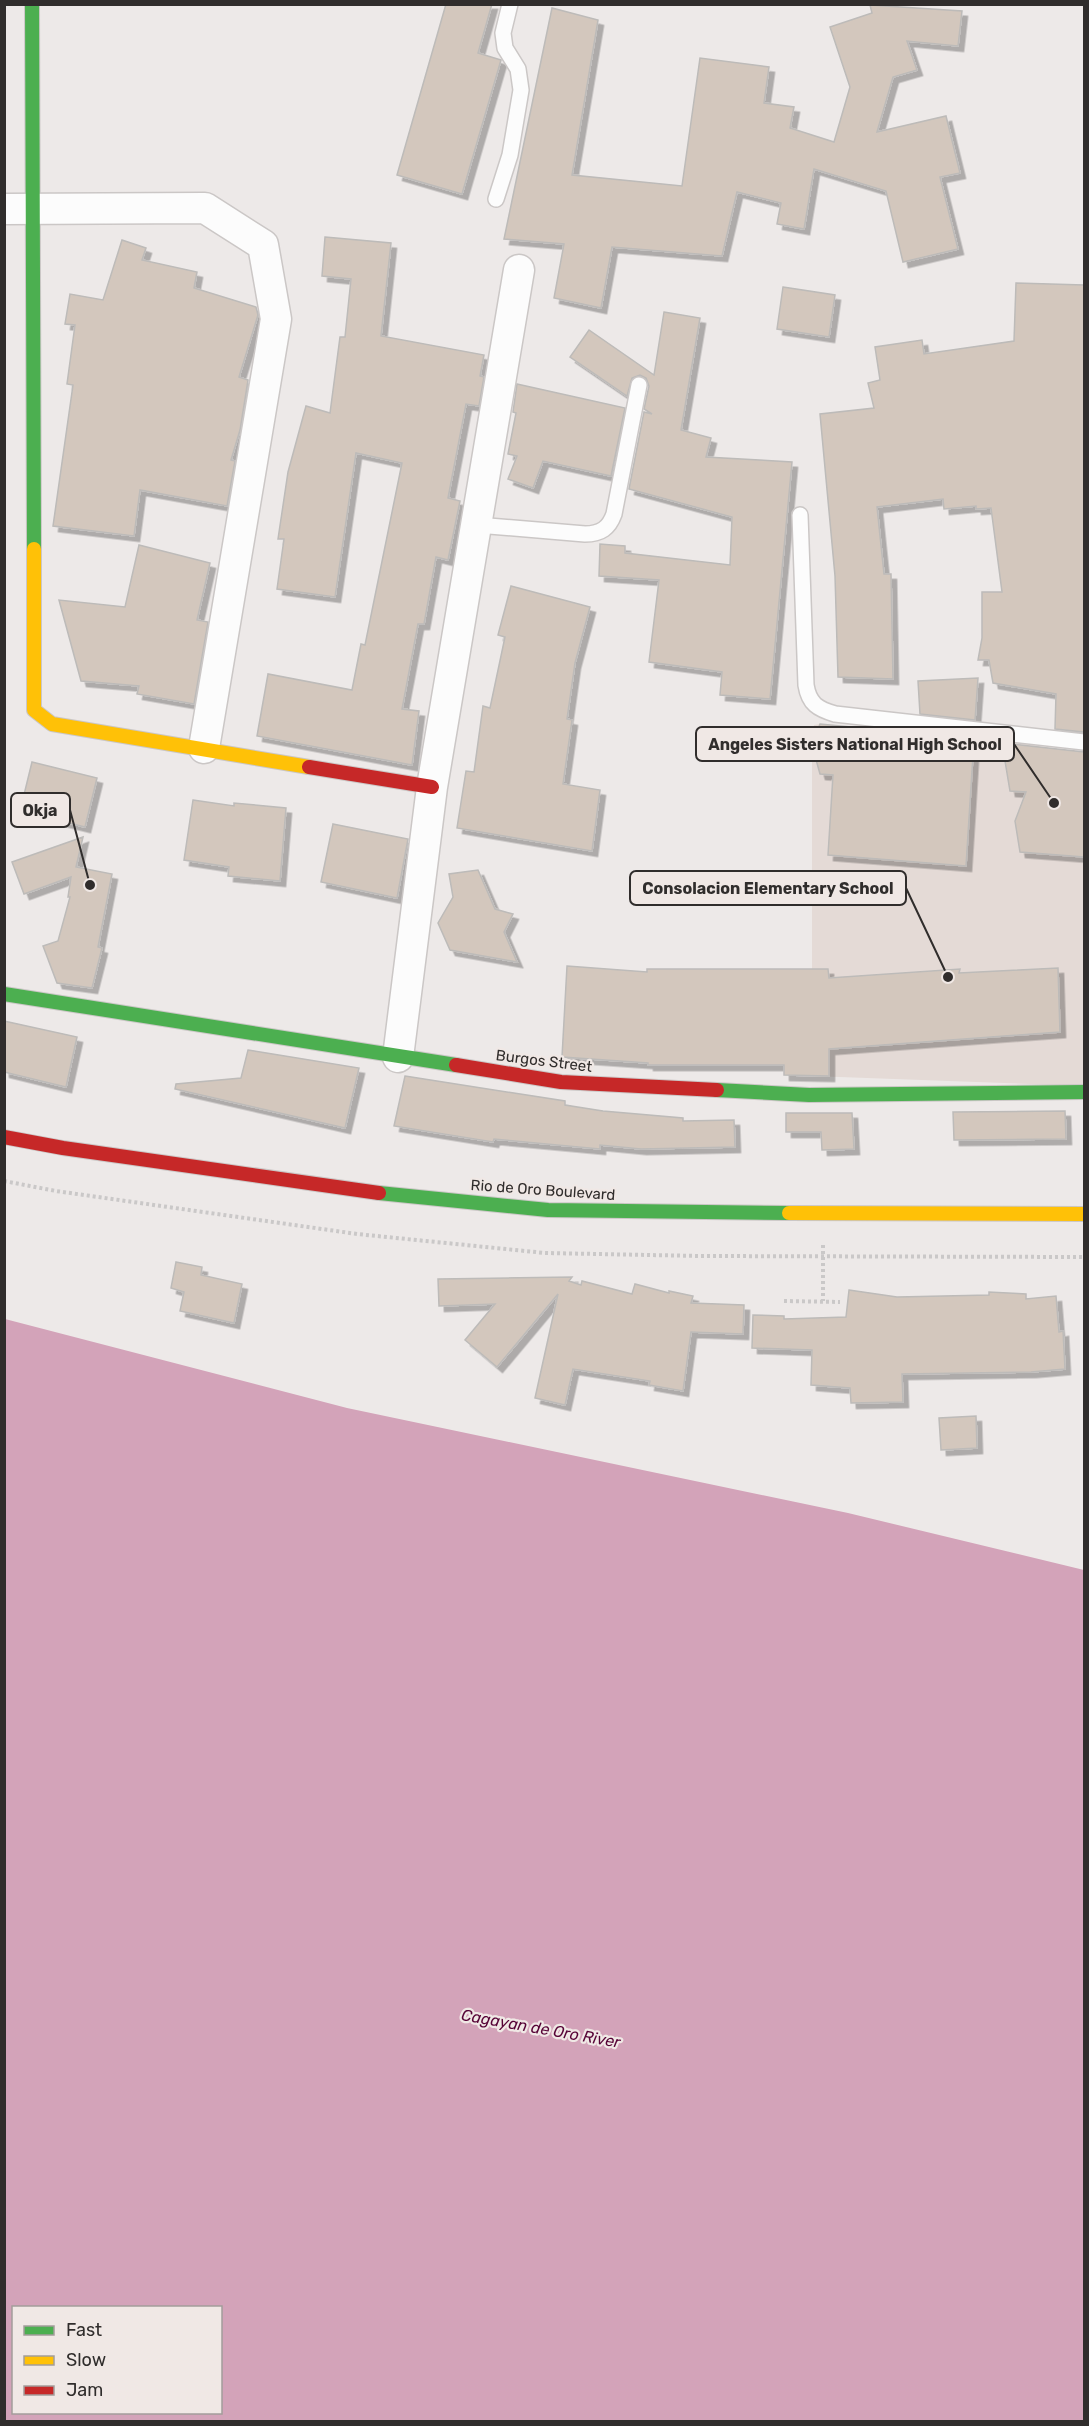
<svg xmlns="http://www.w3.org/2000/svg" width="1089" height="2426" font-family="Rubik,sans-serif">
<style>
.built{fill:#e4dad6}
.water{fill:#d3a3b9;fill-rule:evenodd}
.building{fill:#d3c7bd;stroke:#bdbbb9;stroke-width:1.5;filter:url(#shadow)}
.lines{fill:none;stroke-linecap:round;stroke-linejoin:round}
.lane-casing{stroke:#cbc7c6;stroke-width:18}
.street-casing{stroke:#cbc7c6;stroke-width:33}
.fast-casing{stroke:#cbc7c6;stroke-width:16}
.slow-casing{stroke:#cbc7c6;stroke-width:16}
.jam-casing{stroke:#cbc7c6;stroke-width:16}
.path{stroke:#cac8c8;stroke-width:4;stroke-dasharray:3 3;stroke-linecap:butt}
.lane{stroke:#fcfcfc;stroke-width:15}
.street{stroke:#fcfcfc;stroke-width:30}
.fast{stroke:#4caf50;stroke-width:14}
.slow{stroke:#ffc107;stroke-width:14}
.jam{stroke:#c62828;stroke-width:14}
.labels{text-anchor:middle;stroke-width:4.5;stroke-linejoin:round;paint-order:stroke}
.street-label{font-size:15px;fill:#302d2c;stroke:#f0e8e5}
.water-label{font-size:16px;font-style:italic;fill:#560336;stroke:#f0e8e5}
.leader{fill:none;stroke:#302d2c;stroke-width:2}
.callout-dot{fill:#302d2c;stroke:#f0e8e5;stroke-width:2}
.callout{fill:#f0e8e5;stroke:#302d2c;stroke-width:2}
.callout-label{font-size:16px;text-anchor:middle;font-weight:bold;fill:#302d2c}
</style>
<defs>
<filter id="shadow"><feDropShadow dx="5.5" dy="5.5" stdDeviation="0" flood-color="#0004"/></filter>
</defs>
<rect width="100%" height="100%" fill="#ede9e8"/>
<path class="built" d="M 820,724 L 1027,744 L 1084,754 L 1084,1086 L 812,1076 L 812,745 L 814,725 Z"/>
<path class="water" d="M 5,1319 L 347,1408 L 848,1513 L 1084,1570 L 1084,2421 L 5,2421 ZM 14,2308 L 220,2308 L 220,2412 L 14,2412 Z"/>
<path class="building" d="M 446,4 L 492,4 L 478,53 L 501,60 L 462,194 L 397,175 Z
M 870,5 L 962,11 L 958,46 L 907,41 L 917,70 L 893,77 L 877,132 L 946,116 L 960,173 L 940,177 L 958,249 L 903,262 L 886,191 L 814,169 L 804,229 L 777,224 L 781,203 L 737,192 L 722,256 L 612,247 L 601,308 L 554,298 L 564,244 L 504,239 L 552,8 L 598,20 L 572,175 L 682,186 L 700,58 L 769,67 L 764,103 L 794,107 L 790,128 L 834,142 L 850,87 L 830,27 L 872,13 Z
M 325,237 L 391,243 L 381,336 L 484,355 L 480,376 L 484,377 L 479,406 L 466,404 L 448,498 L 460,501 L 448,560 L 436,557 L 424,624 L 418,624 L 402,709 L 419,711 L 412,765 L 257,736 L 268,674 L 352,690 L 361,644 L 365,645 L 402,463 L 356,453 L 335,597 L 277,589 L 284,539 L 278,539 L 288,472 L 306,406 L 330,413 L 340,337 L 345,337 L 351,279 L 322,276 Z
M 122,240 L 146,248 L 142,260 L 197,272 L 194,288 L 256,307 L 258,315 L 239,377 L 248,380 L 240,430 L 231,460 L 235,461 L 227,506 L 140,490 L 134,536 L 53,526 L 73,385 L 67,384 L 75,325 L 65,324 L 70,294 L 103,300 Z
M 1016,283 L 1084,285 L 1084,732 L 1055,729 L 1056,694 L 993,683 L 989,660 L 978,660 L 982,638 L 982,592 L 1002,592 L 991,508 L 976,509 L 976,506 L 944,509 L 943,499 L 877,507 L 884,574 L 891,574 L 893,679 L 838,677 L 835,576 L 820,414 L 874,408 L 868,383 L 880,380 L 875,347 L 922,340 L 924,354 L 1014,341 Z
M 783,287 L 835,295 L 829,337 L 777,329 Z
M 664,312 L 700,318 L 681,430 L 711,438 L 706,457 L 792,462 L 770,699 L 720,695 L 722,672 L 649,662 L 659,580 L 599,576 L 600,544 L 625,546 L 625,553 L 730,565 L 732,517 L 629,489 L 644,412 L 652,414 L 644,409 L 649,386 L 646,378 L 640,375 L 632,378 L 627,396 L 570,357 L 589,330 L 654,375 Z
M 517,384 L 625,408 L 611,476 L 543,461 L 533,488 L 508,479 L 517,456 L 508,454 L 516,413 L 513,412 Z
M 139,545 L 210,563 L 197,620 L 208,622 L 194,704 L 137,694 L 139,686 L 81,681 L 59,600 L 125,607 Z
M 511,586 L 590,607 L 575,663 L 567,719 L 572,720 L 563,784 L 600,790 L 592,851 L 457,828 L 466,771 L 474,772 L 483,706 L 490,708 L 505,637 L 498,635 Z
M 978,678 L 975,720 L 920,714 L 918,681 Z
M 820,724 L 974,739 L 966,866 L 828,855 L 833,775 L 820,774 L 812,745 Z
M 1002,743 L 1084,752 L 1084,857 L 1020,852 L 1015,821 L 1026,792 L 1010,791 Z
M 32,762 L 97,778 L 85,827 L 20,811 Z
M 193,800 L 234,806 L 234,803 L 286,808 L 280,881 L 228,876 L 229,867 L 184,860 Z
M 333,824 L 408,839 L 397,898 L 321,882 Z
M 83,837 L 76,867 L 112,874 L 98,947 L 102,948 L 92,988 L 57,983 L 43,946 L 58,941 L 70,897 L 68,897 L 71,877 L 24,894 L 12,862 Z
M 478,870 L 495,909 L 513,914 L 504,932 L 517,962 L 450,950 L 438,923 L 453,897 L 449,874 Z
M 567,966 L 647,972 L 647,969 L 828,969 L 829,978 L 960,969 L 959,973 L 1058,968 L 1060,1032 L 829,1049 L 829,1076 L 784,1075 L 784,1065 L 648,1065 L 648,1063 L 562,1057 Z
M 4,1021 L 77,1037 L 66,1087 L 4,1072 Z
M 248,1050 L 359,1068 L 345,1128 L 175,1089 L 176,1084 L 241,1078 Z
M 405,1076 L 565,1101 L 565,1105 L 603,1111 L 683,1118 L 683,1121 L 734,1120 L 735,1147 L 641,1149 L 600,1145 L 600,1149 L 494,1139 L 493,1142 L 394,1126 Z
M 1065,1111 L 1066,1139 L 954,1140 L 953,1112 Z
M 786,1113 L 852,1113 L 854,1149 L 822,1150 L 821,1132 L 786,1132 Z
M 176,1262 L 202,1267 L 201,1275 L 242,1284 L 234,1323 L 180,1311 L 184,1292 L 171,1288 Z
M 572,1277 L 569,1281 L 581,1285 L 582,1281 L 632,1294 L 635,1284 L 669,1293 L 669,1291 L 693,1296 L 691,1303 L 744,1305 L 743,1334 L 691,1332 L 683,1391 L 649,1385 L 650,1381 L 573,1369 L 565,1405 L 535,1398 L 558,1294 L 497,1367 L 465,1340 L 495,1304 L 439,1306 L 438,1279 Z
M 849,1290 L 897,1297 L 989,1295 L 989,1292 L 1026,1294 L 1026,1299 L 1056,1296 L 1059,1332 L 1063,1331 L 1065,1369 L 1031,1372 L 902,1374 L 903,1402 L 851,1403 L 850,1388 L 811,1385 L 812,1350 L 752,1348 L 753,1315 L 784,1316 L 784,1319 L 846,1317 Z
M 976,1416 L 977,1448 L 941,1450 L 939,1418 Z"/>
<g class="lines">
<g class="lane-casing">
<path id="lane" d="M 496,199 L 510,155 L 521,90 L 518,69 L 505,48 L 503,33 L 510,4
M 800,515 L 806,685 C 809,704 818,709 835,714 L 1084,742
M 477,525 L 585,534 C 601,534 609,528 614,514 L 639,385"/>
</g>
<g class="street-casing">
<path id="street" d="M 4,209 L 205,208 L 263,245 L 276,319 L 204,748
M 398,1057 L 432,787 L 519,270"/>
</g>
<g class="fast-casing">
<path id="fast" d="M 32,4 L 34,549
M 4,994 L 456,1065
M 717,1090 L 809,1095 L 1084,1092
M 379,1193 L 548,1210 L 789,1213"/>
</g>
<g class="slow-casing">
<path id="slow" d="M 34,549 L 34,710 L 52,724 L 309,767
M 789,1213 L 1084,1214"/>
</g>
<g class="jam-casing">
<path id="jam" d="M 309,767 L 432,787
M 456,1065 L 561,1082 L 717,1090
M 4,1137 L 63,1148 L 379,1193"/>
</g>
<path class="path" d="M 4,1181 L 56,1191 L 357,1234 L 545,1253 L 701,1256 L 1084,1257
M 823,1245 L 823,1301
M 784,1301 L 840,1302"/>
<use href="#lane" class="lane"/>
<use href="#street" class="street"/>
<use href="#fast" class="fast"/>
<use href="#slow" class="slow"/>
<use href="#jam" class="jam"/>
</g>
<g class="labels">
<g class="street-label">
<text transform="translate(544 1061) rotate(7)" y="5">Burgos Street</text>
<text transform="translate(543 1190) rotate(4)" y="5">Rio de Oro Boulevard</text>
</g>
<g class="water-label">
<text transform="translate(541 2028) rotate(10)" y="6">Cagayan de Oro River</text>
</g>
</g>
<path class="leader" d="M1054 803L1014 744M90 885L70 810M948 977L906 888"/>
<g class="callout-dot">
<circle cx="1054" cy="803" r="6"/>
<circle cx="90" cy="885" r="6"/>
<circle cx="948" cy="977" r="6"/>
</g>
<g class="callout">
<rect x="696" y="727" width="318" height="34" rx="6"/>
<rect x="11" y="793" width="59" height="34" rx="6"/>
<rect x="630" y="871" width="276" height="34" rx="6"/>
</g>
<g class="callout-label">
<text x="855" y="750">Angeles Sisters National High School</text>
<text x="40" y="816">Okja</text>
<text x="768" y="894">Consolacion Elementary School</text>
</g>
<rect width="1089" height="2426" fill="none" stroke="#302d2c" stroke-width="12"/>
<rect x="12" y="2306" width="210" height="108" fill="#f0e8e5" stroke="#a39d9b" stroke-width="1.5"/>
<rect x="24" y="2326" width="30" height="9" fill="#4caf50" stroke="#a39d9b" stroke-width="1.5"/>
<text x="66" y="2336" font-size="18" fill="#302d2c">Fast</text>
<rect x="24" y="2356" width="30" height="9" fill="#ffc107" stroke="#a39d9b" stroke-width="1.5"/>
<text x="66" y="2366" font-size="18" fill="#302d2c">Slow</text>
<rect x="24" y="2386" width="30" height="9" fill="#c62828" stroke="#a39d9b" stroke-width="1.5"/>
<text x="66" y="2396" font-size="18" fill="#302d2c">Jam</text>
</svg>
